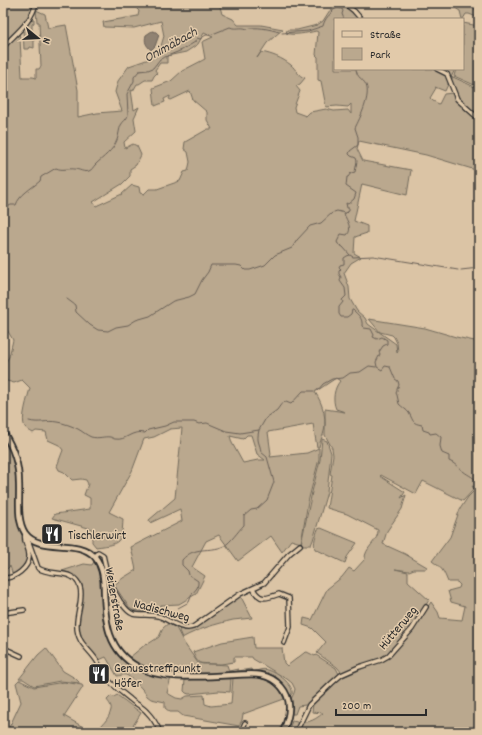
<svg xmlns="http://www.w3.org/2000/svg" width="482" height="735" font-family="Dekko,sans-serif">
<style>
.green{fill:#baa88e;stroke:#726a5c;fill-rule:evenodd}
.water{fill:#908272;stroke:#685f56}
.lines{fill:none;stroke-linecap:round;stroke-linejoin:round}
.stream{stroke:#685f56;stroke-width:1}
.minor-casing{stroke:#2b2b2b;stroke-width:6}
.major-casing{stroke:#2b2b2b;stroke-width:8}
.minor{stroke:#e2caaa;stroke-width:3.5}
.major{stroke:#e2caaa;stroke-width:4.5}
.labels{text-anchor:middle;stroke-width:3;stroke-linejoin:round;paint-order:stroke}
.poi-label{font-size:13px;fill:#2b2b2b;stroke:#e2caaa;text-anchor:start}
.street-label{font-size:13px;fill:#2b2b2b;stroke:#e2caaa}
.water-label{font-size:14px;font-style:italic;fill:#3f3c39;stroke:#e2caaa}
</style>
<rect width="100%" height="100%" fill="#dbc4a5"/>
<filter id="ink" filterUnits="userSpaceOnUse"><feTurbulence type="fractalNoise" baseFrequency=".025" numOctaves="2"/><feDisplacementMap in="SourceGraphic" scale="8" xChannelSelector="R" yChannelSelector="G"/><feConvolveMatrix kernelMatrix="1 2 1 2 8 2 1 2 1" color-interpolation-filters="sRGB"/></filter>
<g filter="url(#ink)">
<path class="green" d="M 3,3 L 36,3 L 33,14 L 3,47 Z
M 131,3 L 219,3 L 222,14 L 233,19 L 238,25 L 261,25 L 283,29 L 267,43 L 257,58 L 261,52 C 272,54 282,58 291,65 C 296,69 298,76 305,78 L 300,84 L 296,86 L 300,91 L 294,107 L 295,112 L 306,116 L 310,112 L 326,109 L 334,111 L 348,110 L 351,114 L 351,104 L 348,107 L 337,106 L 326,107 L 321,81 L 318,80 L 318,57 L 316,55 L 318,32 L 316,31 C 308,33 292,36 286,33 L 287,30 L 297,30 L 317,25 L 323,21 L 330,10 L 334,9 L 334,3 C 346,3 351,10 360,19 L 335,19 L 335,69 L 455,69 L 445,91 L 435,87 L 436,88 L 430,98 L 433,101 L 439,104 L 444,94 L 453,93 L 462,106 L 479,121 L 479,171 L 426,155 L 359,141 L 357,149 L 363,161 L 411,170 L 407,195 L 362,184 L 354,221 L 367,226 L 367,233 L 355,237 L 354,253 L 361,257 L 351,263 L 344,273 L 349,287 L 350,299 L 357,311 L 365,318 L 368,324 L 396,344 L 397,353 L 398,352 L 397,343 L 394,337 L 392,335 L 380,332 L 369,319 L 425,328 L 456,337 L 479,342 L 479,732 L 288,732 L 292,721 C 305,724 313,722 323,713 L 312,712 L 313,704 L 298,706 L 295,714 L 291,714 L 291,699 L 294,693 L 295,689 L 292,683 L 287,679 L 253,659 L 252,657 L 234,657 L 234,662 L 221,664 L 203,664 C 197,663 195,658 193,652 L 222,642 L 253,637 L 254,648 L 282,648 L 284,663 L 287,666 L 304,653 L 307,652 L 315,656 L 316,655 L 336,668 L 339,674 L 336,680 L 383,660 L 412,630 L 431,602 L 438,612 L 440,618 L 462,620 L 465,606 L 451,602 L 448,591 L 459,588 L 460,585 L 457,582 L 448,582 C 443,570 443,569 432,561 L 450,537 L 460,509 L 468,497 L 477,488 L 472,486 L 474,489 L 463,501 L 423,481 L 416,494 L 381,475 L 380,476 L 405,492 L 401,498 L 406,495 L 402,509 L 387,531 L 383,544 L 405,554 L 427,567 L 426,569 L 414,569 L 409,571 L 395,569 L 408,572 L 408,581 L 429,600 L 413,625 L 386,656 L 381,660 L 363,664 L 342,673 L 337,667 L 317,653 L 326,642 L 312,628 L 303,625 L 304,618 L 312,620 L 327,589 L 342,577 L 349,568 L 354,571 L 365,559 C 364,548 379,541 378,530 L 347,514 L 327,508 L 332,475 L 330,474 L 333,455 L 332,448 L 325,435 L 325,409 L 345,412 L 336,409 C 332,400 334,388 340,381 L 336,378 L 315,392 C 323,404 328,421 323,435 C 321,439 320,442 319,447 L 317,447 L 313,424 L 268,432 L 271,454 L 270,457 L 307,453 L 319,448 L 319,459 L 308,502 L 301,543 L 291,540 L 282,552 L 271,536 L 238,561 L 219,535 L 206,541 L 192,567 L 205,576 L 196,594 L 179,604 L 161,605 L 158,607 L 156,613 L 131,610 L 114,585 L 123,578 L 136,570 L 131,547 L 182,521 L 180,509 L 150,523 L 149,520 L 175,498 L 182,428 L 170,429 L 154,437 L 144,439 L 132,471 L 109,512 L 123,519 C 122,543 120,544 96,547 L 92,542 L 92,529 L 52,518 L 55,514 L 90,509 L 90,498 L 84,495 L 88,484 L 86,480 L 81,479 L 72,480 L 64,472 L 59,470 L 57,466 L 63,450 L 59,445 L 48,440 L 46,432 L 36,431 L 33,433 C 30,431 27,430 25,427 C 20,420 28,397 30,388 L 22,380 L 14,383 L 7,381 L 3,376 L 3,366 L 9,357 L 13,340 L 3,323 L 3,48 L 17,34 L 19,34 L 20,38 L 22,77 L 33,77 L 36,78 L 36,69 L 39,69 L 41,66 L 39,22 L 37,22 L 36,10 L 45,14 L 48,28 L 66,25 L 78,90 L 78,117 L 97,113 L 122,111 L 115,92 L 118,81 L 129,66 L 152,58 L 161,46 L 164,36 L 161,21 L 134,28 L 104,27 L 103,22 L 138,16 L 139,11 ZM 204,33 L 213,37 L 202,42 L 205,59 L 182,71 L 171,81 L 153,88 L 155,106 L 165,102 L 164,99 L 170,96 L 170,97 L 169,99 L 171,100 L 190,91 L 193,100 L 207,112 L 207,120 L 212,129 L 208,129 L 185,142 L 184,149 L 188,152 L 190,162 L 188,171 L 184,172 L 180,181 L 157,189 L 149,189 L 144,194 L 140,193 L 139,187 L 132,185 L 122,194 L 96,206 L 93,202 L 122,184 L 130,176 L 130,169 L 136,165 L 141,155 L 137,146 L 133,144 L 125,148 L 124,142 L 136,131 L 134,118 L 139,107 L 134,110 L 131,90 L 133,91 L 137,84 L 139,84 L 145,80 L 152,80 L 154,76 L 157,73 L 155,70 L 160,63 L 167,63 L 167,56 L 186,52 L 198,44 ZM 247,435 L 251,435 L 257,454 L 265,460 L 258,460 L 243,463 L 232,443 L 230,436 L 243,439 Z
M 447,3 L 471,3 L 479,9 L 479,18 L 469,14 L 466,14 L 463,19 L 462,19 L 460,11 Z
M 31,19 L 34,19 L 34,23 L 32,24 L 32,36 L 34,36 L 34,48 L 30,47 L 29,49 L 24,49 L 23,29 Z
M 463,23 L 479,26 L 479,87 L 454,76 L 456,69 L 463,69 Z
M 453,77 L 479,89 L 479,118 L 457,97 L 451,80 Z
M 3,435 L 13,455 L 17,476 L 23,532 L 22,541 L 28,556 C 25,564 21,572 13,576 L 10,566 L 4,572 L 5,577 L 3,577 Z
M 322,439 L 327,441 L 331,453 L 327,492 L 313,540 L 311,545 L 302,545 L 301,544 L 312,492 L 320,460 Z
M 321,528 L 357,543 L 347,557 L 345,563 L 315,549 C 313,543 316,535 318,529 Z
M 95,560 L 101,574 L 103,613 L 108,635 L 131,665 L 171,677 L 167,693 L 176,698 L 182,699 L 187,696 L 204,695 L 205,704 L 211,706 L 231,704 L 233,678 C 254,675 276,677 284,699 L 243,714 L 242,720 L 239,726 L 183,716 L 178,712 L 170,712 L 165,708 L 165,702 L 151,699 L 147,696 C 146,692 130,676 126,675 C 123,674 120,676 117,676 L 106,657 L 99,660 C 92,652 82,642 80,631 C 78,615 83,599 82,583 L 70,573 L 62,571 L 84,564 L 92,565 Z
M 240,595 L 252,618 C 246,619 239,619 233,620 C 216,624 198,629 182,638 L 179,631 L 180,628 L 187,629 Z
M 170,622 L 174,624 L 184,643 L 198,663 L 227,665 L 229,671 L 238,669 L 238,671 L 251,669 L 252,672 C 257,671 263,668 268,670 C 277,673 294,684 292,694 L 289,695 L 284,687 L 271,676 L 165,673 L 143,668 L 129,658 L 147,643 L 148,644 L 159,637 L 163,628 Z
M 46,648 L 63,671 L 75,678 L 80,683 L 60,681 L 34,686 L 23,679 L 19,679 L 38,655 Z
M 218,678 L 231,679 L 230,692 L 219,691 L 189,694 L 186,693 L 184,691 L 185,680 Z
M 19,680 L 34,687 L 64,682 L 82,685 L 83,687 L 64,716 L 92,732 L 7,732 L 21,702 L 16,683 Z
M 117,695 L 141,713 L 129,732 L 95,732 C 101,726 109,719 111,710 C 112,706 109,703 107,700 L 111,696 L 114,697 Z"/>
<path class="water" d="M 152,31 L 156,32 L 159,35 L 155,46 L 151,50 C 146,45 144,42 146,35 Z"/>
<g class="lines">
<path class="stream" d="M 336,3 L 338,8 L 342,9 L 343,11 L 342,14 L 344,19
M 460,3 L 469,5 L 472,8 L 479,11
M 282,33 L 308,31 L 323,26 C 324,21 328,15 332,13 L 333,10 L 338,8
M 356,69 C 357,79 363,78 366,85 C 371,96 360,118 355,128 L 358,137 L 358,145 L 350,151 L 349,154 L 351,156 L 356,158 L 357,161 L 355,172 L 351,173 L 348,177 L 347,177 L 346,186 L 356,193 L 354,199 L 348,204 L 346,203 L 347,208 L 349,208 L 349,211 L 344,214 C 347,221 353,229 347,235 L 341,234 L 337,242 L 338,244 L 343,247 L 350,255 L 347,256 L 344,258 L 344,264 L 340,265 L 339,267 L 341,269 L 339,271 L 339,274 L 341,277 L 340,281 L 345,288 L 346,296 L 342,300 L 343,302 L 339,307 L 339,314 L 341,317 L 347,317 L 351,314 L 352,310 L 353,310 C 358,315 363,318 362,326 L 364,328 L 371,329 L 374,335 L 373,337 L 377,339 L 382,337 L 387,340 L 387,344 L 383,346 L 379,352 L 380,354 L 376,362 L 377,367 L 382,370 L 385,366 L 390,367 L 395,379 L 398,381 L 399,385 L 397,389 L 397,391 L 396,393 L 397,395 L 399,404 C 402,407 407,410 409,413 C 414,422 412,423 422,425 L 423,430 L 429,432 L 430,434 L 436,433 L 441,437 L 440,446 L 442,453 L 449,456 L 449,461 C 455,463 458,468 463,471 C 469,476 475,477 479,484
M 128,114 L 127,94 L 134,81 L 134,77 L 139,71 L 148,70 L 153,68 L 160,59 L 182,50 L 195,42 L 197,38 L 200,39 L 206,35 L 210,35 L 230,27 C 236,30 241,26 247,29 C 255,26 270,29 279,32
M 3,209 L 11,205 L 16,205 C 19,195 32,188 40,181 L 41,177 L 56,168 C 63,171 67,168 74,169 C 79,169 84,173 89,171 C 92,170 93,167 95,165 C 103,157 113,151 117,140 C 119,135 119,129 121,125 C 123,121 127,120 128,115
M 334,212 L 337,211 L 345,213
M 350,255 L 353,257 L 373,256 L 458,270
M 461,270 L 479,268
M 67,299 L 75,305 L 76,312 L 90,325 L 98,330 L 108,331 L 116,327 L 128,325 L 136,320 L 150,316 L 173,301 L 189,297 L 195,294 L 202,280 L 208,272 L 211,265 L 236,265 L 241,266 L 245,270 L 250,270 L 265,265 L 275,255 L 292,248 L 297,240 L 310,226 L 321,223 L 332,213
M 316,390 L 318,390 L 323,384 L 332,379 L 343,378 L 350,373 L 360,372 L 369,366 L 376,367
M 29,421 C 39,424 47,420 57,422 C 64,423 72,426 78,429 C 82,431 86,435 91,437 C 99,439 104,436 110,437 C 112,437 113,439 115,439 C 127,441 130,430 145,433 L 148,430 L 165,426 L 174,422 L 194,422 L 199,424 L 207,423 L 226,431 L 240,433 L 259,430 L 266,418 L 277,410 L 282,403 L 286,402 L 291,404 L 303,391 L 314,391
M 178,608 L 189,602 L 192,594 L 197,588 L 198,584 L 198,581 L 189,575 L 188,571 L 182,565 L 182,560 C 195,545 209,553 224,546 C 231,542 238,531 244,525 L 244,516 L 251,510 L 257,509 L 267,500 L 274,482 L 267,457 L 261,452 C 260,442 256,443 259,430"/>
<g class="minor-casing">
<path id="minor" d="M 344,3 L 354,11 L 361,19
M 3,47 C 16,33 32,22 36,3
M 437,69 L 447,74 L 457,99 L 479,119
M 26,534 L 38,568 C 51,577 74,568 80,587 C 85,603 70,622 81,641 C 86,649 94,655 98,663 C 102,668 103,674 107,679 C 114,686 122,693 130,699 C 135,704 142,706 147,712 C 153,718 157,725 160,732
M 94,557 L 98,552 L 103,555 C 107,573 109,585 120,601 C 124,606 127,612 133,614 C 142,616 152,614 161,617 C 170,621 183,631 193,627 L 240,594 L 264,583 L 289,554 L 300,545
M 3,578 C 14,579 30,568 29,555 C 29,547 23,543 25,534
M 253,588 C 259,602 268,598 279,594 L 289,598 L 290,627 L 284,643
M 3,613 L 24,610
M 3,651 L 8,650 L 21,656
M 241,732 L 245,723
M 296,732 L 309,705 L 332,683 L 341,675 L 359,667 L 381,660 L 388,656 L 412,629 L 426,607"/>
</g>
<g class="major-casing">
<path id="major" d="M 3,432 C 13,447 19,464 19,483 C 20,499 16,519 25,533 C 40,554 77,537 95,557 C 103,567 104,579 104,591 C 105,622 108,651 138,667 C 164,681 205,676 234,675 C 242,675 252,673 261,675 C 277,678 290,692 289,709 C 289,717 286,724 283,732"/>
</g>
<use href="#minor" class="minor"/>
<use href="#major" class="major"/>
</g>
</g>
<defs>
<g id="restaurant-square" transform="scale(1.15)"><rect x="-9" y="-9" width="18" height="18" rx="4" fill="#2b2b2b" stroke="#e2caaa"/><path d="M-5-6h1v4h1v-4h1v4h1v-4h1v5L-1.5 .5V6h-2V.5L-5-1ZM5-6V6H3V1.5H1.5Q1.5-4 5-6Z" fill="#fff"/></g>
</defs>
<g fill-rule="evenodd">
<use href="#restaurant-square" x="52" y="534"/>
<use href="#restaurant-square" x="99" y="674"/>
</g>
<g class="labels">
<g class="poi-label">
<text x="68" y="539">Tischlerwirt</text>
<text x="114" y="672">Genusstreffpunkt<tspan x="114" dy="15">Höfer</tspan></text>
</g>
<g class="street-label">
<text transform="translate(116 599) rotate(80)" y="5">Weizerstraße</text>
<text transform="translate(162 609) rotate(15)" y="5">Nadischweg</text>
<text transform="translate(397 627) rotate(-50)" y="5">Hütterweg</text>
</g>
<g class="water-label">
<text transform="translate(170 44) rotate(-29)" y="5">Onimäbach</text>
</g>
</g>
<rect width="482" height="735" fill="none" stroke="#e2caaa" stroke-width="16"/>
<rect x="8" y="8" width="466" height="719" fill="none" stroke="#2b2b2b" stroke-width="1.5" filter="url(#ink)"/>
<rect x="334" y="18" width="130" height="52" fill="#e2caaa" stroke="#998a77"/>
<rect x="342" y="31" width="20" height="6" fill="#e2caaa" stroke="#998a77"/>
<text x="370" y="38" font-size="12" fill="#2b2b2b">Straße</text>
<rect x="342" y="48" width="20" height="12" fill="#baa88e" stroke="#998a77"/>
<text x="370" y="58" font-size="12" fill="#2b2b2b">Park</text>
<g transform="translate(38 38) rotate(108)" stroke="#e2caaa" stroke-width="3" paint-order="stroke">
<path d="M0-3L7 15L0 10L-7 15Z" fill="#2b2b2b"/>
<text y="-6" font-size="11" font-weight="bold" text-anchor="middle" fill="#2b2b2b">N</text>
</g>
<path d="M336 709v6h90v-6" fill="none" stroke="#2b2b2b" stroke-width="2"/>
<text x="342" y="709" font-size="12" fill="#2b2b2b" stroke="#e2caaa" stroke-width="3" paint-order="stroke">200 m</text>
</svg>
